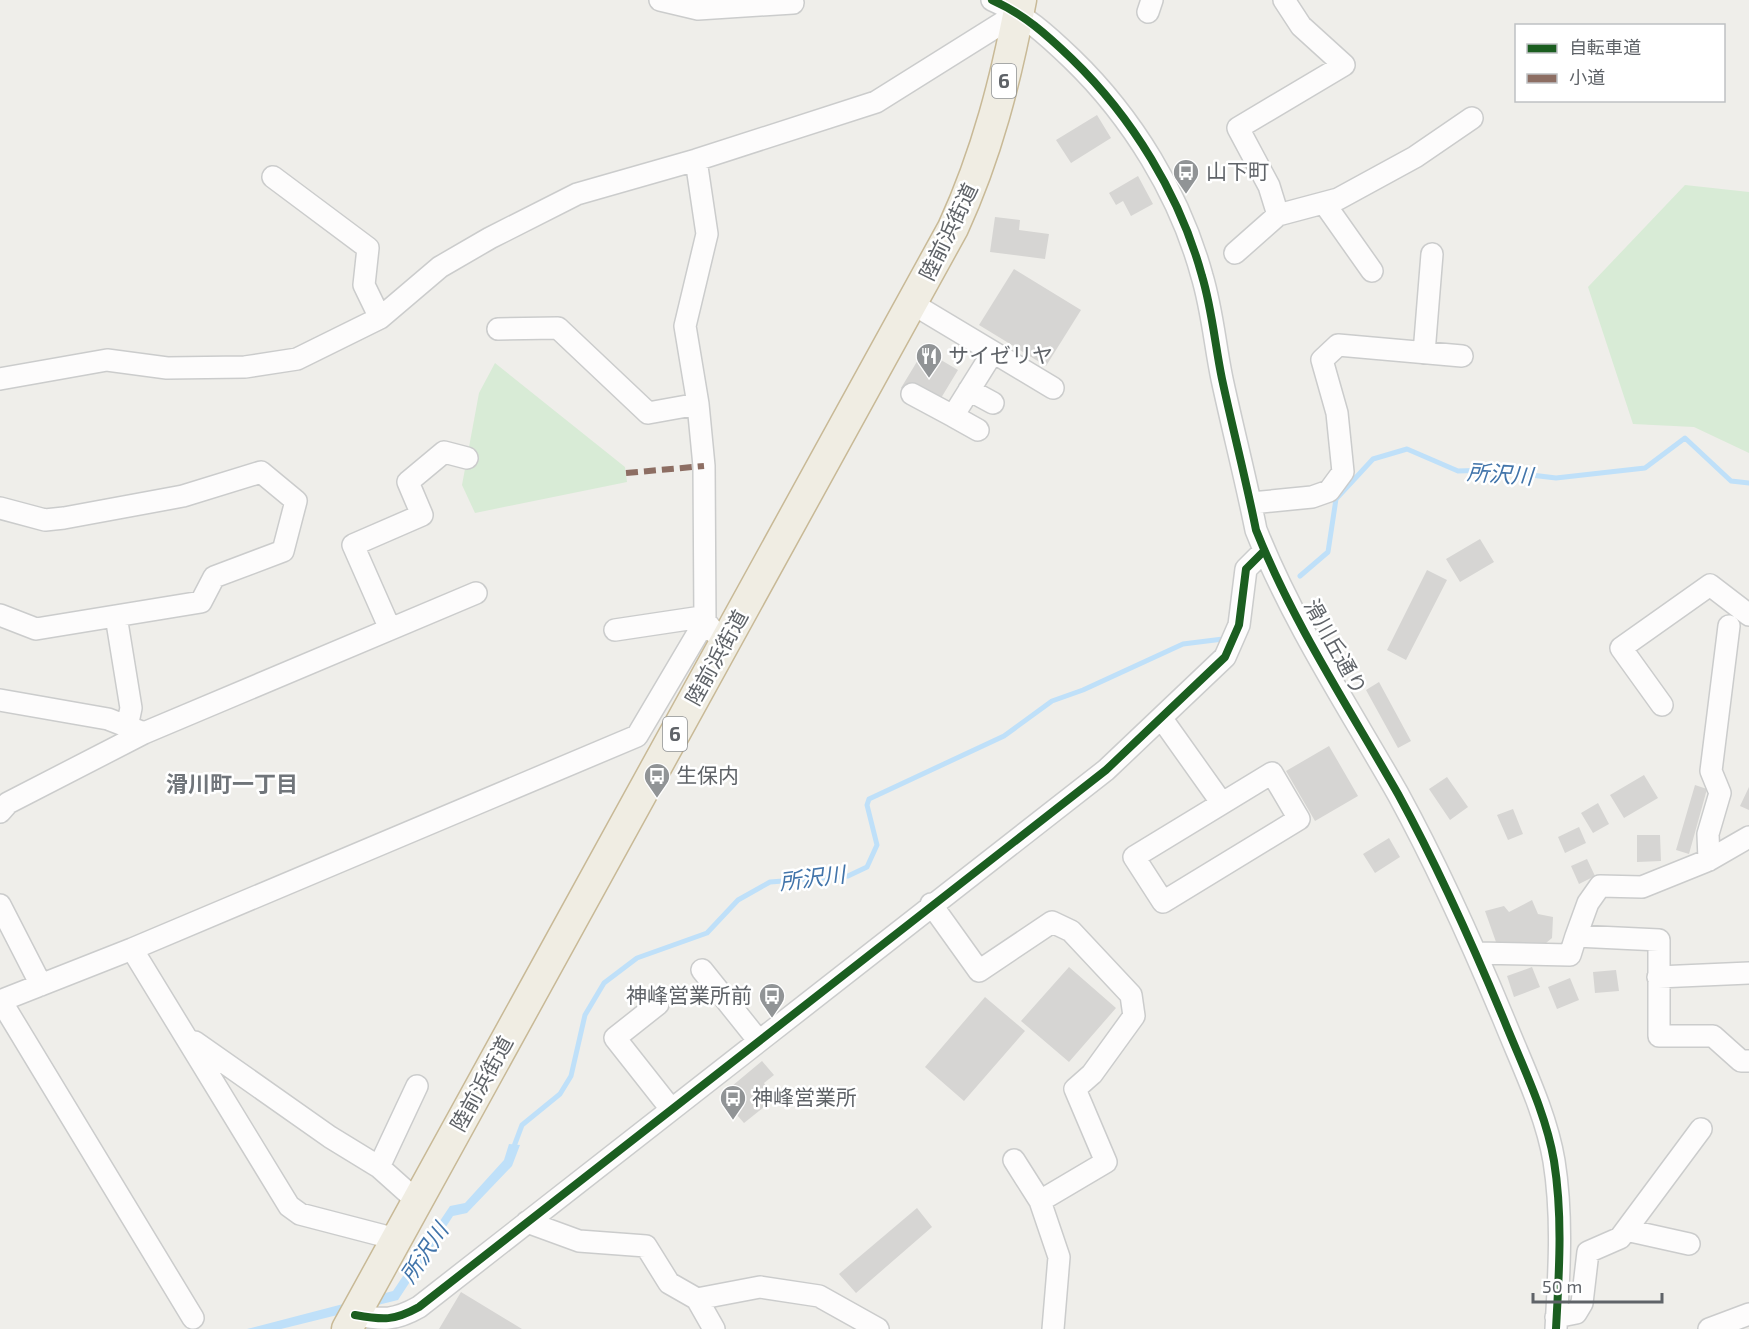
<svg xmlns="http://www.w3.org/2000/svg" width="1749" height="1329" font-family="'Exo 2','Noto Sans JP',sans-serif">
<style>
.green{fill:#d8ebd6}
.water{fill:#bfe0f9}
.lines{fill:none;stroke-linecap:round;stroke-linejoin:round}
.stream{stroke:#bfe0f9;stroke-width:5}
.building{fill:#d6d5d3}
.minor-casing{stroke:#cbcccc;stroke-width:24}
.highway-casing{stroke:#c8b996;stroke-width:33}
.minor{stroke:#fdfcfc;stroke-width:21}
.highway{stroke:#f0ede3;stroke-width:30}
.quiet{stroke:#8d6e63;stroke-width:6;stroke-dasharray:12 6;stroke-linecap:butt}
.cycleway-casing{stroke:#fff;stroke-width:11}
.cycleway{stroke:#1b5e20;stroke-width:8}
.labels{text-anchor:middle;stroke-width:5;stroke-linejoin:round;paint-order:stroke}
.shield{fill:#fff;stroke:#8f9295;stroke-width:1.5}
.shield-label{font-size:20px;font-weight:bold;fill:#5f6368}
.poi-label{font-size:21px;fill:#5f6368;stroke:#fff;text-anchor:start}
.street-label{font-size:21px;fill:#5f6368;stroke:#fff}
.water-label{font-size:22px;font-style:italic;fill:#4174aa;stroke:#fff}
.neighbourhood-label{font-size:22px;font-weight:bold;fill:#70757a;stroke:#fff}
</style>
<rect width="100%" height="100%" fill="#efeeea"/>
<path class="green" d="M 1685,185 L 1749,192 L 1749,453 L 1694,427 L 1633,424 L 1588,287 Z
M 495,363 L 625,467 L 627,482 L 475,513 L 462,485 L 479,393 Z"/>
<path class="water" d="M 509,1144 L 520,1145 L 512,1166 L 467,1213 L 453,1216 L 398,1300 L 281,1329 L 247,1329 L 393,1291 L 450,1206 L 465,1203 L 504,1160 Z"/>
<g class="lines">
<path class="stream" d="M 1300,576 L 1328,552 L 1336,499 L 1373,459 L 1407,449 L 1458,471 L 1490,470 L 1556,478 L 1645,468 L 1685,438 L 1731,481 L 1749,483
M 513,1149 L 522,1125 L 560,1094 L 571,1076 L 585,1015 L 604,983 L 637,958 L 707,933 L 738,900 L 770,882 L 848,876 L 867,867 L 877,845 L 867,805 L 869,799 L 1004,736 L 1052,701 L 1083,690 L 1183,644 L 1223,639"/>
</g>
<path class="building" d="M 1097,115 L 1111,138 L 1071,163 L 1056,140 Z
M 1138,176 L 1153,204 L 1131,216 L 1123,201 L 1116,205 L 1109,193 Z
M 995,217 L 1020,220 L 1019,230 L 1049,234 L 1045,259 L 990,252 Z
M 1014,269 L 1081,310 L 1046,366 L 979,325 Z
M 924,350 L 958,370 L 935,408 L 901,388 Z
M 1480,539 L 1494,562 L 1460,582 L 1446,559 Z
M 1427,570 L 1447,580 L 1406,660 L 1387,650 Z
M 1379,682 L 1411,741 L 1398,748 L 1366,690 Z
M 1329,746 L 1358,796 L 1315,821 L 1286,771 Z
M 1644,775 L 1658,798 L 1624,818 L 1610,795 Z
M 1447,777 L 1468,807 L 1450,820 L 1429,789 Z
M 1695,785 L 1707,789 L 1689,854 L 1676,850 Z
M 1749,787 L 1749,810 L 1740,806 Z
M 1598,803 L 1609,824 L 1593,833 L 1581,813 Z
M 1513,809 L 1523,834 L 1508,840 L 1497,815 Z
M 1579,827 L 1586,843 L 1565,853 L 1558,837 Z
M 1637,835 L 1660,835 L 1661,861 L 1637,862 Z
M 1389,838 L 1400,857 L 1375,873 L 1363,854 Z
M 1587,859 L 1595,876 L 1579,884 L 1571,866 Z
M 1532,900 L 1538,914 L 1553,917 L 1552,938 L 1546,943 L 1496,942 L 1485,911 L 1504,906 L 1509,912 Z
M 1069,967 L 1116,1008 L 1069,1062 L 1021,1021 Z
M 1532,967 L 1540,987 L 1514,997 L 1507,976 Z
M 1616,970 L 1619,991 L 1595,993 L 1593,972 Z
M 1570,978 L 1579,1000 L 1557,1009 L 1548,987 Z
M 985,997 L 1025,1031 L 964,1101 L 925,1067 Z
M 762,1061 L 774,1075 L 764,1083 L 774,1099 L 744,1123 L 720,1096 Z
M 917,1208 L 932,1227 L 856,1293 L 839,1274 Z
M 461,1292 L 522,1329 L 439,1329 Z"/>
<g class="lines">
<g class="minor-casing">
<path id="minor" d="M 660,0 L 698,9 L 793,3
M 992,0 C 1024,14 1047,35 1072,59 C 1132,117 1180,195 1202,276 C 1212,309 1215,345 1222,379 C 1233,430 1246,480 1256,530 C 1293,623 1349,708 1398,794 C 1438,867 1472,943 1504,1020 C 1522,1065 1546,1113 1554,1161 C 1563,1217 1559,1273 1556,1329
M 1148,12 L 1152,0
M 696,160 L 707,234 L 685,326 L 698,404 L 704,466 L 705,621 L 714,632
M 273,177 L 368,248 L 364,285 L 380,318
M 1324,203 L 1372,271
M 1278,215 L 1338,199 L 1415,157 L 1472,118
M 1235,253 L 1278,215 L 1269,186 L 1238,128 L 1344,65 L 1301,26 L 1284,0
M 913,304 L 1053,388
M 498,329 L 558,328 L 648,413 L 698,404
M 1424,353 L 1432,254
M 0,379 L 107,360 L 167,368 L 245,367 L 297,359 L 380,318 L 440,267 L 490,238 L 577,194 L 696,160 L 876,102 L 1018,13
M 969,390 L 993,403
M 912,394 L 953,416 L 993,352
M 953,416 L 978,430
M 1251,503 L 1312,497 L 1329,491 L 1343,472 L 1337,413 L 1322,360 L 1338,345 L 1462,356
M 0,508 L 45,520 L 64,518 L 183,496 L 261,472 L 296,501 L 283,551 L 214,577 L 201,602 L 36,629 L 0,615
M 116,616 L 131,708 L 127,727
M 390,629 L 353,545 L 422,515 L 408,482 L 444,452 L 467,458
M 0,700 L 108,719 L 144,733 L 476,593
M 1662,705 L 1621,648 L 1710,585 L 1749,615
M 1162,719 L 1221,802
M 1272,773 L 1299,819 L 1163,902 L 1134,857 Z
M 0,812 L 8,803 L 144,733
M 1709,860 L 1708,834 L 1720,793 L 1711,771 L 1729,626
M 931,904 L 979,971 L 1052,922 L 1071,931 L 1131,995 L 1134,1016 L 1092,1074 L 1075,1089 L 1106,1162 L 1040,1201 L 1059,1257 L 1053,1329
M 0,905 L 41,985
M 1576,936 L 1588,903 L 1600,886 L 1642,887 L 1709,860 L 1749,837
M 132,949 L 289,1206 L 300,1214 L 396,1239
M 1476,953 L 1570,955 L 1576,936 L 1659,940 L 1659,1036 L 1713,1036 L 1741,1061 L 1749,1061
M 702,970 L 758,1040
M 1658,977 L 1749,973
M 0,1001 L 132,949 L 637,736 L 705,621 L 695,618 L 615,630
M 1,1001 L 193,1318
M 658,1004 L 615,1038 L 671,1109
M 195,1042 L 330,1137 L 379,1167 L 417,1086
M 1014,1160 L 1040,1201
M 379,1167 L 417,1201
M 527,1222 L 579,1241 L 646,1246 L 669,1283 L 697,1299 L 760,1287 L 819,1296 L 878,1329
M 1626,1230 L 1689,1244
M 697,1299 L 714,1329
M 355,1315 C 383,1320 394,1321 419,1307 L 1106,770 L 1225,657 L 1239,625 L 1246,569 L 1264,551
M 1556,1317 L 1576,1313 L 1582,1303 L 1588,1252 L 1620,1238 L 1701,1129
M 1709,1329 L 1749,1314"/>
</g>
<g class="highway-casing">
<path id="highway" d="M 347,1329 L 953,228 C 987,154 1006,79 1021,0"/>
</g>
<use href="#minor" class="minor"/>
<use href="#highway" class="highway"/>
<path class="quiet" d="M 626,473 L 704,466"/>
<g class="cycleway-casing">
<path id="cycleway" d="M 992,0 C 1024,14 1047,35 1072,59 C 1132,117 1180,195 1202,276 C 1212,309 1215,345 1222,379 C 1233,430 1246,480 1256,530 C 1293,623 1349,708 1398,794 C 1438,867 1472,943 1504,1020 C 1522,1065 1546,1113 1554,1161 C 1563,1217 1559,1273 1556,1329
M 355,1315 C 383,1320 394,1321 419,1307 L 1106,770 L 1225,657 L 1239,625 L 1246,569 L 1264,551"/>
</g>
<use href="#cycleway" class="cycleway"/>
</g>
<defs>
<g id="bus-pin" transform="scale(1.35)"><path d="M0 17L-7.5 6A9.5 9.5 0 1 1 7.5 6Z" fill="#919496" stroke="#fff"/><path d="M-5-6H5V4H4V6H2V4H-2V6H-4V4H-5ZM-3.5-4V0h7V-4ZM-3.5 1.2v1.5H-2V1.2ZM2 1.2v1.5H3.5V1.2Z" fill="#fff"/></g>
<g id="restaurant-pin" transform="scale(1.35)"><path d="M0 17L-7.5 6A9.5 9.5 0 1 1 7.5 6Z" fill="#919496" stroke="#fff"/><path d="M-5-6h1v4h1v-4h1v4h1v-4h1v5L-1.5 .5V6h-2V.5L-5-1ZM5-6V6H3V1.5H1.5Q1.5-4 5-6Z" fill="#fff"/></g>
</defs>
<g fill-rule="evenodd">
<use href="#bus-pin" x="1186" y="172"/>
<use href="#restaurant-pin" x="929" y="356"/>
<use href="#bus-pin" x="657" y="776"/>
<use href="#bus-pin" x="772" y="996"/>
<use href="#bus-pin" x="733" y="1098"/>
</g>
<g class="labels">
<g class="shield">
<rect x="992" y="64" width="24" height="34" rx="4.5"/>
<rect x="663" y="717" width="24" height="34" rx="4.5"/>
</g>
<g class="shield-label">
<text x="1004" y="88">6</text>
<text x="675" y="741">6</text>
</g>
<g class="poi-label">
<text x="1206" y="179">山下町</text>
<text x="948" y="363">サイゼリヤ</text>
<text x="676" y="783">生保内</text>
<text x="752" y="1003" text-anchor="end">神峰営業所前</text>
<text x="752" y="1105">神峰営業所</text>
</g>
<g class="street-label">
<text transform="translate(949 232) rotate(-64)" y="7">陸前浜街道</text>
<text transform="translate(1335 647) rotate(61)" y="7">滑川丘通り</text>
<text transform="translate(717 658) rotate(-61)" y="7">陸前浜街道</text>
<text transform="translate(482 1084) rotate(-61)" y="7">陸前浜街道</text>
</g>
<g class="water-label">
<text transform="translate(1500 474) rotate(4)" y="8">所沢川</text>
<text transform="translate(812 878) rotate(-7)" y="8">所沢川</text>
<text transform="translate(424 1253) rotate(-56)" y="8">所沢川</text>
</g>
<g class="neighbourhood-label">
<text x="232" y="792">滑川町一丁目</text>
</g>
</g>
<rect x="1515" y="24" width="210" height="78" fill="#ffffff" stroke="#bfc1c3" stroke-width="1.5"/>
<rect x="1527" y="44" width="30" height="9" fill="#1b5e20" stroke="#bfc1c3" stroke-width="1.5"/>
<text x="1569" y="54" font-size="18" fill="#5f6368">自転車道</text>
<rect x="1527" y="74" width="30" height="9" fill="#8d6e63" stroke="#bfc1c3" stroke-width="1.5"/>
<text x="1569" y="84" font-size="18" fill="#5f6368">小道</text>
<path d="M1533 1293v9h129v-9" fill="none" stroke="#5f6368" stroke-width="3"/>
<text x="1542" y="1293" font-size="18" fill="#5f6368" stroke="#ffffff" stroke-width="4.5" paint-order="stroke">50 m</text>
</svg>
